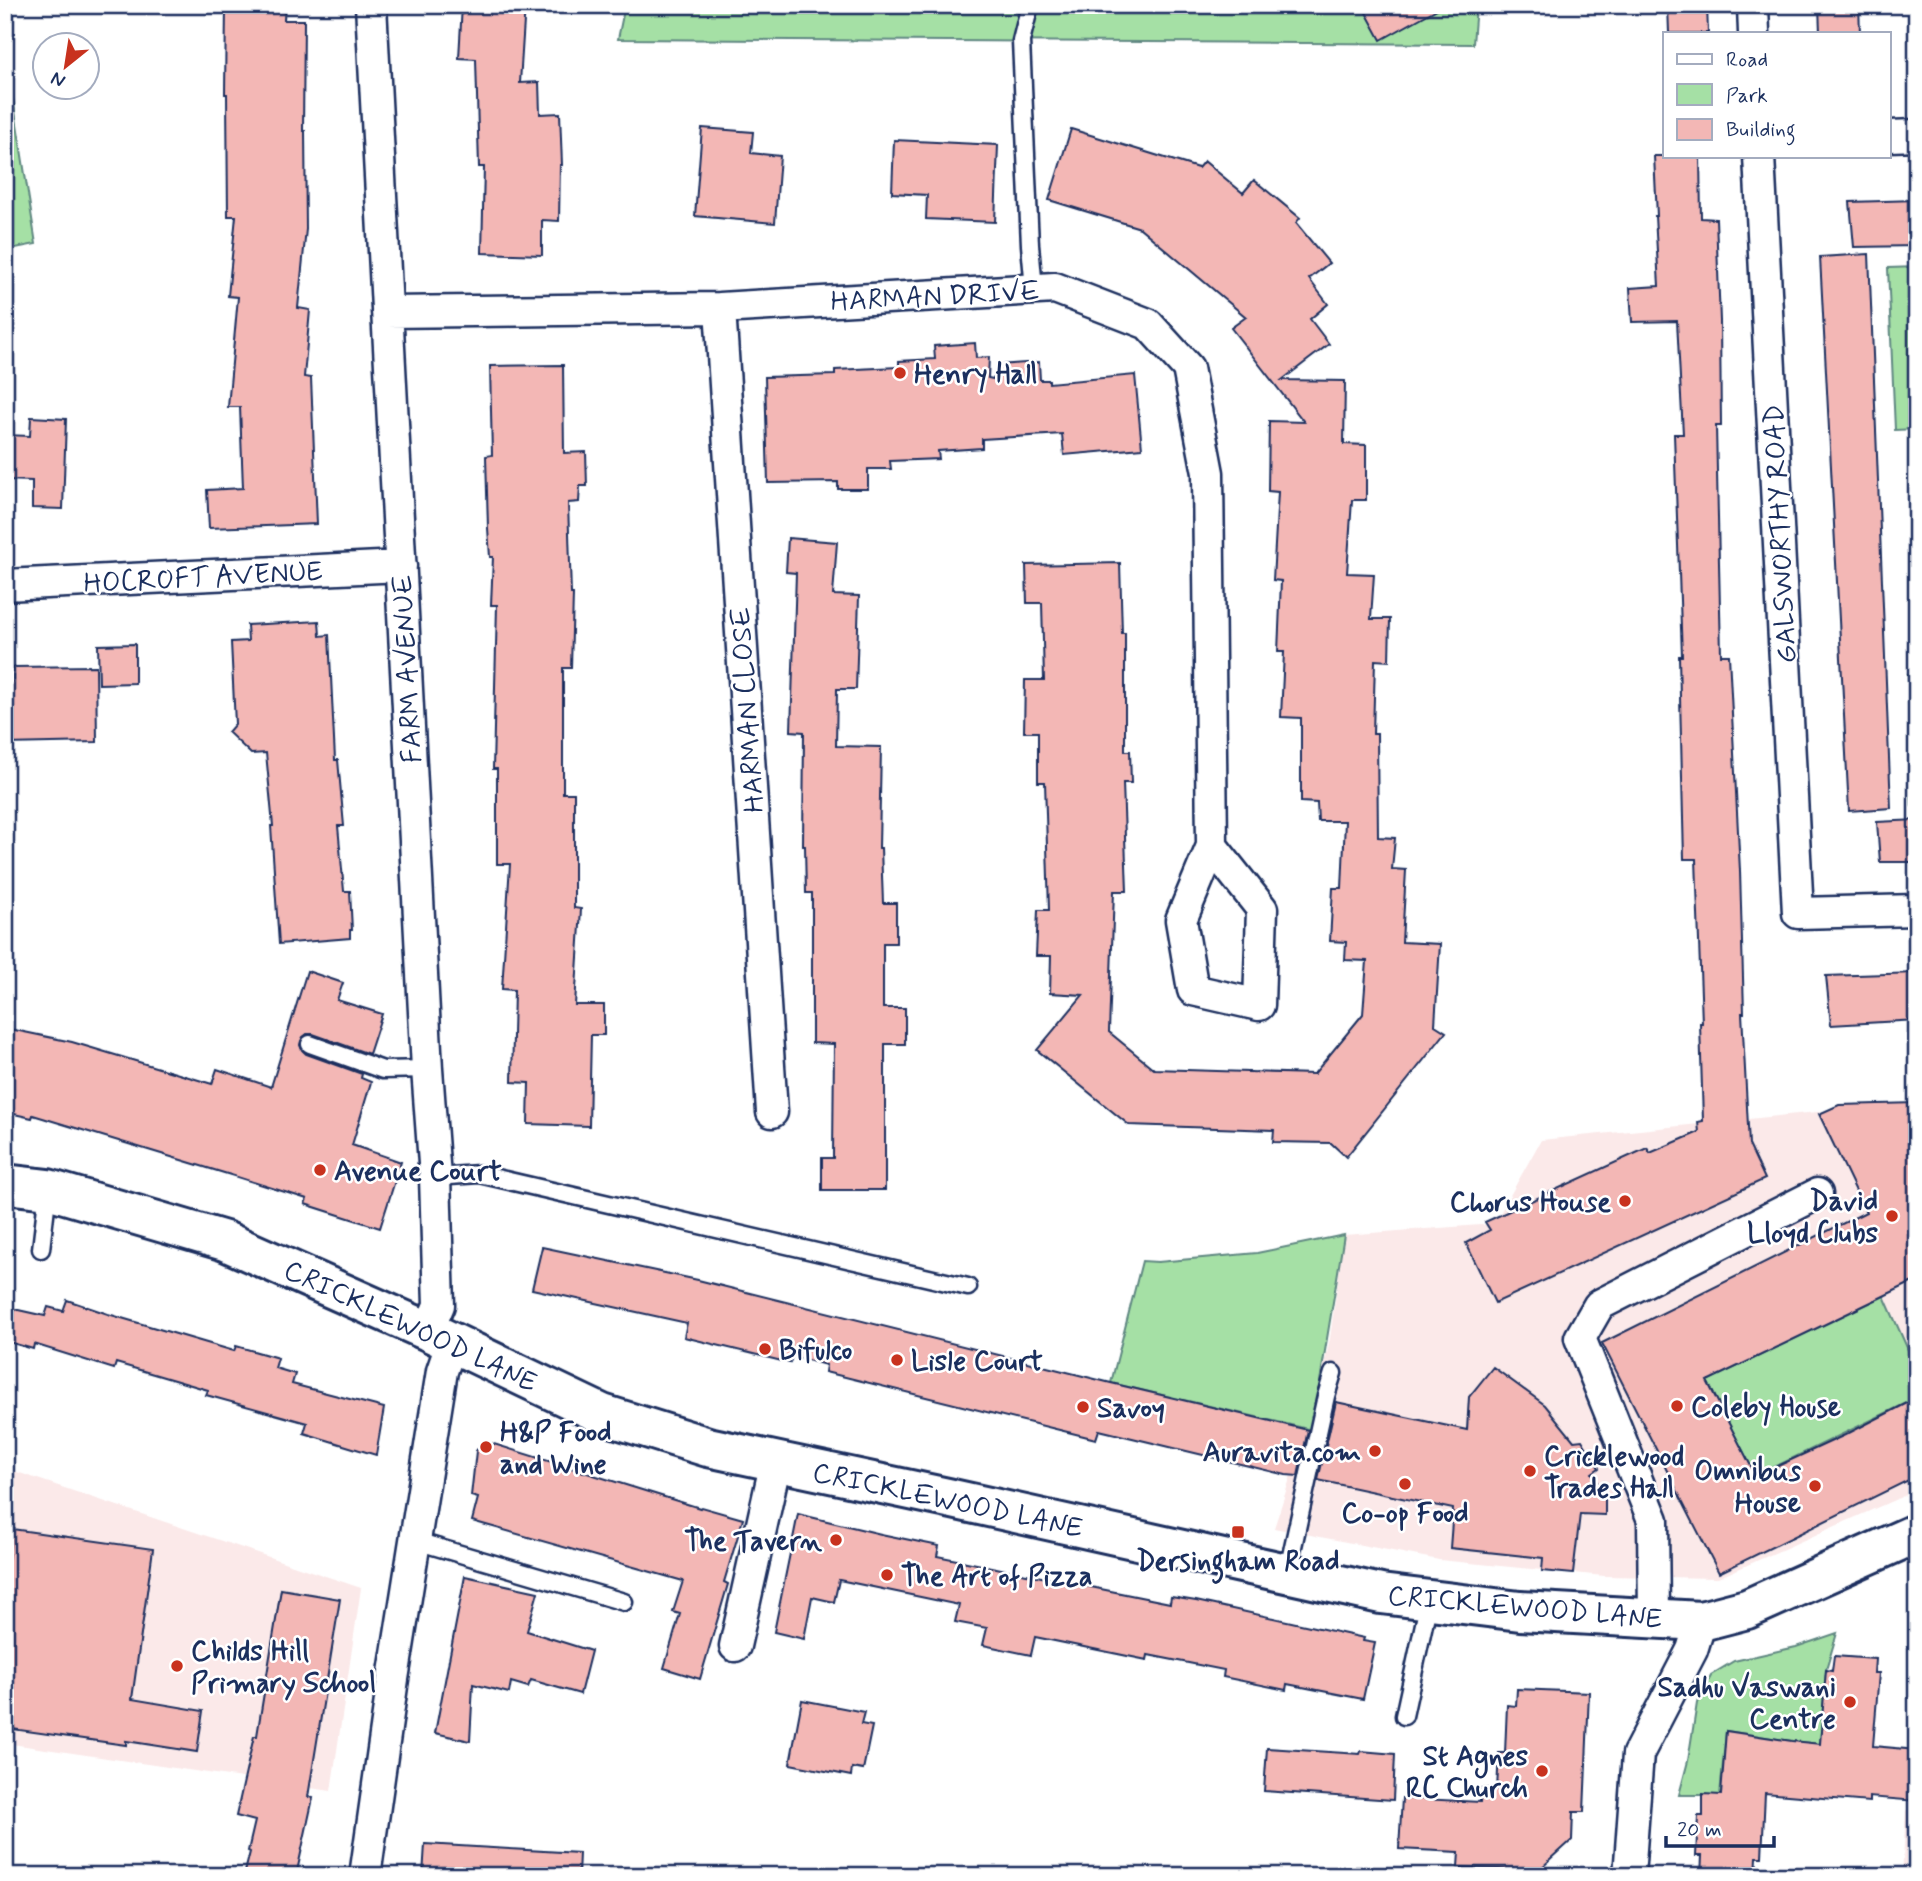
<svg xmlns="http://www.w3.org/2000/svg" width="1922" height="1881" font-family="Mynerve,sans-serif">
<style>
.built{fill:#fbe9e9}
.green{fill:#a5e0a5;stroke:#608882;stroke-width:2}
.building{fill:#f3b7b5;stroke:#1b2f5e;stroke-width:2}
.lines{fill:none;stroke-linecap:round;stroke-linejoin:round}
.service-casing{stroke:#1b2f5e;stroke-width:21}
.minor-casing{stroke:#1b2f5e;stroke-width:35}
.primary-casing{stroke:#1b2f5e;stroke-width:44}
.service{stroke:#fff;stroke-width:16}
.minor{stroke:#fff;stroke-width:30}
.primary{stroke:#fff;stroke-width:38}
.poi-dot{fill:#c8321e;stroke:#fff;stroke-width:2.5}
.labels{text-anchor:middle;stroke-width:5;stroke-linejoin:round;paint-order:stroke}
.street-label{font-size:28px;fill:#1b2f5e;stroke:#fff}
.poi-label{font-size:28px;font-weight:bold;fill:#1b2f5e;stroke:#fff;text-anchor:start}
</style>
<rect width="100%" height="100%" fill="#fff"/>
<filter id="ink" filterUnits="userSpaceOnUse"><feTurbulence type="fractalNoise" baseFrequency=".0143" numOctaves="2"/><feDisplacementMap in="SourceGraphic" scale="14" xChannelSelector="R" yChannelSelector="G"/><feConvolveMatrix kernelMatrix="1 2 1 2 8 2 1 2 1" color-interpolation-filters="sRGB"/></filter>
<g filter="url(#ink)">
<path class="built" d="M 1917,1102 L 1917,1490 L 1718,1578 L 1604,1576 L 1439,1560 L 1274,1528 L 1318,1392 L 1330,1338 L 1344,1235 L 1494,1224 L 1541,1140 Z
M 5,1468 L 361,1588 L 331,1791 L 5,1743 Z
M 1906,1810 L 1917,1811 L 1917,1876 L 1902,1876 Z"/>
<path class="green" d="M 625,5 L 1476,5 L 1473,44 L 618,39 Z
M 5,48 L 36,244 L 5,250 Z
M 1917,267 L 1917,429 L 1895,430 L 1888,268 Z
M 1917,673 L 1917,805 L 1912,806 L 1908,674 Z
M 1344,1235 L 1312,1430 L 1111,1383 L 1142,1261 L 1158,1262 L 1257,1253 Z
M 1884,1296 L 1917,1370 L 1917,1398 L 1756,1476 L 1707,1381 Z
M 1837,1633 L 1826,1670 L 1820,1744 L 1792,1741 L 1726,1731 L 1720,1795 L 1679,1795 L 1688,1761 L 1697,1703 L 1711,1675 L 1734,1661 L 1796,1647 Z"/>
<path class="building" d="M 226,5 L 285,5 L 284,20 L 304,20 L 303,131 L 305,131 L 306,229 L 298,308 L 310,310 L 304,377 L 311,378 L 317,524 L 209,528 L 207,490 L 243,488 L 240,407 L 228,407 L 238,297 L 228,296 L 236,216 L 228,216 L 227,94 L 225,94 Z
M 462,5 L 525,5 L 520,83 L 539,82 L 540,114 L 560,113 L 562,165 L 560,165 L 559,221 L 542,220 L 542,255 L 482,253 L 484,167 L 479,167 L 476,59 L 459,58 Z
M 1362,5 L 1444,5 L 1381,40 Z
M 1668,5 L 1707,5 L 1708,33 L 1669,33 Z
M 1819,5 L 1859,5 L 1860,33 L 1820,33 Z
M 702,128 L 753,132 L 751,153 L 780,156 L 775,223 L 695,216 Z
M 1071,129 L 1198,168 L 1204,161 L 1243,193 L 1254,180 L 1300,218 L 1296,223 L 1329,263 L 1309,279 L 1328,304 L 1310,319 L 1329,344 L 1282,380 L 1345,381 L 1344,444 L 1366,445 L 1366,500 L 1352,500 L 1347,573 L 1374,574 L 1371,619 L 1390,619 L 1389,661 L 1375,660 L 1373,734 L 1377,734 L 1378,837 L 1395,838 L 1392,869 L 1406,870 L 1402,942 L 1440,944 L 1435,1025 L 1446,1032 L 1346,1157 L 1331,1143 L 1273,1142 L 1274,1130 L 1129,1125 L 1037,1050 L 1083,995 L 1050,993 L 1051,956 L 1036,956 L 1038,910 L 1049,910 L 1045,782 L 1038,782 L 1038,732 L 1024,732 L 1025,680 L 1044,680 L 1042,603 L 1027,603 L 1026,565 L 1120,563 L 1122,633 L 1125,633 L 1125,751 L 1130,751 L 1131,783 L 1123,783 L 1127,891 L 1114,891 L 1109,1032 L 1154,1069 L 1314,1074 L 1363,1014 L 1367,961 L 1345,960 L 1346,942 L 1330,941 L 1333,888 L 1342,888 L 1345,821 L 1318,821 L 1317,803 L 1301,802 L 1301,718 L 1281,717 L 1284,652 L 1278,652 L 1281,581 L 1273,580 L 1278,492 L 1268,491 L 1269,421 L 1304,422 L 1231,328 L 1246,317 L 1140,228 L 1049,200 Z
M 894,140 L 998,145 L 995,222 L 926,219 L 927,195 L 892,193 Z
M 1654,156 L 1700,156 L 1701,218 L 1716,219 L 1720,321 L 1721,426 L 1716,426 L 1721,655 L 1729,655 L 1740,871 L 1744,1013 L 1742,1013 L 1749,1145 L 1765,1179 L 1495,1303 L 1466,1243 L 1490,1230 L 1485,1222 L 1647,1148 L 1650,1153 L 1699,1132 L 1698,1122 L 1703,1121 L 1700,1023 L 1702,1023 L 1696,859 L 1684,859 L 1679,656 L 1682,656 L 1674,434 L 1683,434 L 1677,321 L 1632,322 L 1630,288 L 1659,286 L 1655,216 L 1657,216 Z
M 1917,200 L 1917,246 L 1854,247 L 1850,202 Z
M 1869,254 L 1891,808 L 1849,811 L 1820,257 Z
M 975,343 L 976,358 L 989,357 L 988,378 L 993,379 L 998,365 L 1039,362 L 1040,380 L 1049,380 L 1049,383 L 1135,375 L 1142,448 L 1064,455 L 1062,434 L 982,439 L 982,448 L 938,451 L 939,459 L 890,461 L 891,469 L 868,469 L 868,489 L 838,489 L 838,482 L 768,483 L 765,377 L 835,375 L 835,370 L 899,367 L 899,361 L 935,359 L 934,346 Z
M 563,365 L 564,453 L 586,452 L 587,486 L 580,486 L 579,502 L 568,503 L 571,594 L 573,594 L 571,668 L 563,668 L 563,793 L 574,793 L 574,908 L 581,909 L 575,1005 L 604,1005 L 604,1035 L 591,1035 L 589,1126 L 528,1124 L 529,1083 L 512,1082 L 514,990 L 502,989 L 510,864 L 497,864 L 497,769 L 493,769 L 497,605 L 491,605 L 493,557 L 490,557 L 488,528 L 486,456 L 492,455 L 490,366 Z
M 31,417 L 66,419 L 63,509 L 32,508 L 32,481 L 5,480 L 5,435 L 30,436 Z
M 788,538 L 837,542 L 833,595 L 859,596 L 856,689 L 837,689 L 836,746 L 881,747 L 879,848 L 881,848 L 883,903 L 896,903 L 896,943 L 883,943 L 883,1008 L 905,1008 L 905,1044 L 885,1044 L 885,1190 L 822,1190 L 822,1158 L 833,1158 L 834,1044 L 812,1043 L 812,893 L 806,893 L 805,846 L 803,846 L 804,732 L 791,731 L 796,573 L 786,572 Z
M 319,621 L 320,636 L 329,635 L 335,760 L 338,760 L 344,826 L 338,826 L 344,891 L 350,891 L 352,930 L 350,930 L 350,938 L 279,944 L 271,826 L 273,826 L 266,753 L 251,754 L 228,732 L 235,724 L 231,642 L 248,641 L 247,625 Z
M 135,644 L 135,683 L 99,684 L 98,645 Z
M 96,666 L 97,742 L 5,744 L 5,682 L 13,682 L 13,667 Z
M 1917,820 L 1917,862 L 1880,862 L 1877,822 Z
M 307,971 L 343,983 L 337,1000 L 382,1014 L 369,1054 L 313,1034 L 307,1034 L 303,1037 L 300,1045 L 302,1050 L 306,1054 L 362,1074 L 361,1078 L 371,1082 L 352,1145 L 401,1162 L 380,1228 L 305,1204 L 307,1199 L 234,1176 L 33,1115 L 32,1118 L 5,1112 L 5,1028 L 72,1042 L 212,1084 L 217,1069 L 271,1087 Z
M 1917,973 L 1917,1020 L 1831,1025 L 1826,976 Z
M 1917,1103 L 1917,1280 L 1707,1381 L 1756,1476 L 1845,1435 L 1917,1398 L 1917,1476 L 1719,1573 L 1602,1343 L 1866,1212 L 1819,1114 L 1839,1105 Z
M 542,1247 L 698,1280 L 1111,1383 L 1308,1430 L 1298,1476 L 1286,1475 L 1099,1430 L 1096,1439 L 825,1372 L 826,1365 L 792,1356 L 790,1363 L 684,1337 L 687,1323 L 532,1289 Z
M 67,1300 L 108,1314 L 234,1351 L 236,1346 L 278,1358 L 275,1368 L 295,1374 L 292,1384 L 384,1408 L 376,1455 L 304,1433 L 307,1423 L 206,1395 L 208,1390 L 116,1363 L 114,1369 L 34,1344 L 33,1349 L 5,1341 L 5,1307 L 45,1316 L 48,1307 L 63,1311 Z
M 1493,1367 L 1545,1405 L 1574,1441 L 1582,1440 L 1599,1468 L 1592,1473 L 1605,1497 L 1605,1515 L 1580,1514 L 1573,1574 L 1542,1571 L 1543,1558 L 1450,1548 L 1453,1509 L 1318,1480 L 1336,1402 L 1467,1430 L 1469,1397 Z
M 484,1441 L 700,1508 L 701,1507 L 743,1519 L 724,1582 L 728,1584 L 700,1679 L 664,1668 L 680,1614 L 673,1612 L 683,1581 L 472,1521 L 478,1498 L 471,1496 L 476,1451 Z
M 798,1514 L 881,1534 L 939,1546 L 937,1556 L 1170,1603 L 1171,1597 L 1196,1601 L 1364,1638 L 1363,1641 L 1375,1643 L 1363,1699 L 1287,1684 L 1286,1690 L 1223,1677 L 1224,1670 L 1148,1655 L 1147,1660 L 1035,1637 L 1031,1655 L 983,1645 L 987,1628 L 955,1622 L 959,1605 L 839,1580 L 834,1602 L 812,1597 L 804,1639 L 774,1632 Z
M 12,1529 L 153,1549 L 132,1699 L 203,1711 L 197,1752 L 126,1741 L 126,1745 L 5,1728 L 5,1583 Z
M 465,1576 L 538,1592 L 527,1631 L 591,1651 L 580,1694 L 531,1680 L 528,1687 L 511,1682 L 509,1693 L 473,1684 L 470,1741 L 435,1733 Z
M 281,1589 L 340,1599 L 308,1797 L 313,1798 L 296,1876 L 244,1876 L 250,1852 L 248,1851 L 255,1821 L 236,1816 L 254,1736 L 257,1736 Z
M 1834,1656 L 1875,1659 L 1874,1673 L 1879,1673 L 1873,1746 L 1917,1750 L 1917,1801 L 1869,1797 L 1869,1802 L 1765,1793 L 1762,1857 L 1757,1857 L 1756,1876 L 1701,1876 L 1702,1856 L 1696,1856 L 1698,1816 L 1703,1816 L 1703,1794 L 1721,1795 L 1726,1731 L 1792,1741 L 1820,1744 L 1826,1670 L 1832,1671 Z
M 1517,1689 L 1589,1692 L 1584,1812 L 1573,1812 L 1572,1840 L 1538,1871 L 1458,1867 L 1459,1852 L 1399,1849 L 1402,1798 L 1480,1802 L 1481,1788 L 1497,1789 L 1499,1753 L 1505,1753 L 1507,1705 L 1516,1706 Z
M 802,1700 L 864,1712 L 861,1724 L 872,1726 L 863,1770 L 852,1768 L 851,1776 L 790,1764 Z
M 1267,1748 L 1360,1754 L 1361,1751 L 1395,1754 L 1393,1800 L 1264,1791 Z
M 425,1844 L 579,1853 L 578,1876 L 423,1876 Z"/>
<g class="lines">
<g class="service-casing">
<path id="service" d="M 1030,5 L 1021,41 L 1030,245 L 1034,289
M 310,1044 L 383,1070 L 427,1069
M 435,1177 L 479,1174 L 968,1287
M 41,1249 L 48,1189
M 416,1541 L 624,1602
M 1287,1574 L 1326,1396 L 1333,1373
M 1404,1716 L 1429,1601"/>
</g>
<g class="minor-casing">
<path id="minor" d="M 371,5 L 427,1069 L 435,1177 L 439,1305 L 428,1331
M 1753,5 L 1754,33
M 1889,136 L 1917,135
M 1759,156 L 1798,913 L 1917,910
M 720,308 L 772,1112
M 387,312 L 720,308 L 1055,288 L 1148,324 L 1188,368 L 1208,473 L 1212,846
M 5,585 L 401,566
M 1212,846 L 1262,909 L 1259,1005 L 1193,990 L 1181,920 Z
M 1654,1618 L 1653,1520 L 1580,1338 L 1599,1305 L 1817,1194
M 735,1646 L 776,1461
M 365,1876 L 393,1679 L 442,1371 L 452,1342
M 1629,1876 L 1638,1754 L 1692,1650 L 1701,1621"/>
</g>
<g class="primary-casing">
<path id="primary" d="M 5,1184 L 48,1189 L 225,1241 L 428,1331 L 602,1414 L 708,1447 L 948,1498 L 1381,1594 L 1520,1611 L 1701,1621 L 1747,1609 L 1917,1533"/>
</g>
<use href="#service" class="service"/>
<use href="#minor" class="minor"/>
<use href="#primary" class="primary"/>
</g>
</g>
<g class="poi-dot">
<circle cx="900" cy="373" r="7"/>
<circle cx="320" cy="1170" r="7"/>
<circle cx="1625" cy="1201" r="7"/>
<circle cx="1892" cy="1216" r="7"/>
<circle cx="765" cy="1349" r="7"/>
<circle cx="897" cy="1360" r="7"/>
<circle cx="1677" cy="1406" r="7"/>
<circle cx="1083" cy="1407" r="7"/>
<circle cx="486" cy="1447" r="7"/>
<circle cx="1375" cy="1451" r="7"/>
<circle cx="1530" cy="1471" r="7"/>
<circle cx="1405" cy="1484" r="7"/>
<circle cx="1815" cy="1486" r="7"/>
<rect x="1231" y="1525" width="14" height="14" rx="3.5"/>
<circle cx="836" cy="1540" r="7"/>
<circle cx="887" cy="1575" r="7"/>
<circle cx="177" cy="1666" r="7"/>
<circle cx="1850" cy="1702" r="7"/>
<circle cx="1542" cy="1771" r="7"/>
</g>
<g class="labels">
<g class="street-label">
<text transform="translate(935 295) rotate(-3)" y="10">HARMAN DRIVE</text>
<text transform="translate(1779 534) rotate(-93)" y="10">GALSWORTHY ROAD</text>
<text transform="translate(203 576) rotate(-3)" y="10">HOCROFT AVENUE</text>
<text transform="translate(406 669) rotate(-93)" y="10">FARM AVENUE</text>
<text transform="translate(746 710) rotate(-94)" y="10">HARMAN CLOSE</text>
<text transform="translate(411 1325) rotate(25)" y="10">CRICKLEWOOD LANE</text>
<text transform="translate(948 1499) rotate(12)" y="10">CRICKLEWOOD LANE</text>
<text transform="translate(1525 1606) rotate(5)" y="10">CRICKLEWOOD LANE</text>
</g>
<g class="poi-label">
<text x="914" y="383">Henry Hall</text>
<text x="334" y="1180">Avenue Court</text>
<text x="1878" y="1210" text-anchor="end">David<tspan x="1878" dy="32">Lloyd Clubs</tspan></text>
<text x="1611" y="1211" text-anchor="end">Chorus House</text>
<text x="779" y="1359">Bifulco</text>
<text x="911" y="1370">Lisle Court</text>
<text x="1691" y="1416">Coleby House</text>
<text x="1097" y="1417">Savoy</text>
<text x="500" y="1441">H&amp;P Food<tspan x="500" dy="32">and Wine</tspan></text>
<text x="1361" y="1461" text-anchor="end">Auravita.com</text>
<text x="1544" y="1465">Cricklewood<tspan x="1544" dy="32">Trades Hall</tspan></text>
<text x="1801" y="1480" text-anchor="end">Omnibus<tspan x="1801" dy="32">House</tspan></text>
<text x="1405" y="1522" text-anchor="middle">Co-op Food</text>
<text x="822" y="1550" text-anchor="end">The Tavern</text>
<text x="1238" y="1570" text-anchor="middle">Dersingham Road</text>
<text x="901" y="1585">The Art of Pizza</text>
<text x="191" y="1660">Childs Hill<tspan x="191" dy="32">Primary School</tspan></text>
<text x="1836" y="1696" text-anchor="end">Sadhu Vaswani<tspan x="1836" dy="32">Centre</tspan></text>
<text x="1528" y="1765" text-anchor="end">St Agnes<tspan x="1528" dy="32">RC Church</tspan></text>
</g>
</g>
<rect width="1922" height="1881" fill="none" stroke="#fff" stroke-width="28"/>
<rect x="14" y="14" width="1894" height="1853" fill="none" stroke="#1b2f5e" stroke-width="2.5" filter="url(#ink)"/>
<rect x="1663" y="32" width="228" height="126" fill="#ffffff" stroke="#a4acbf" stroke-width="2"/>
<rect x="1677" y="54" width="35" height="10" fill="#ffffff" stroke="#a4acbf" stroke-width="2"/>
<text x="1726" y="66" font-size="21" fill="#1b2f5e">Road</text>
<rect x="1677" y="84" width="35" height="21" fill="#a5e0a5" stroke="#a4acbf" stroke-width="2"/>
<text x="1726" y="102" font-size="21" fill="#1b2f5e">Park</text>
<rect x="1677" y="119" width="35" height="21" fill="#f3b7b5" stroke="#a4acbf" stroke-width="2"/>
<text x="1726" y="136" font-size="21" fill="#1b2f5e">Building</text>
<g transform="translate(66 66) rotate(210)"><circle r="33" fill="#ffffff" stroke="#a4acbf" stroke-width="2"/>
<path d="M0-5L12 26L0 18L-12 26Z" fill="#c8321e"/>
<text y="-10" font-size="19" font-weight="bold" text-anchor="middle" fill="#1b2f5e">N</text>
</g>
<path d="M1666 1836v10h108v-10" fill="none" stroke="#1b2f5e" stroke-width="3.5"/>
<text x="1677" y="1836" font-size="21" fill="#1b2f5e" stroke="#ffffff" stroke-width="5" paint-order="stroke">20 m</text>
</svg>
